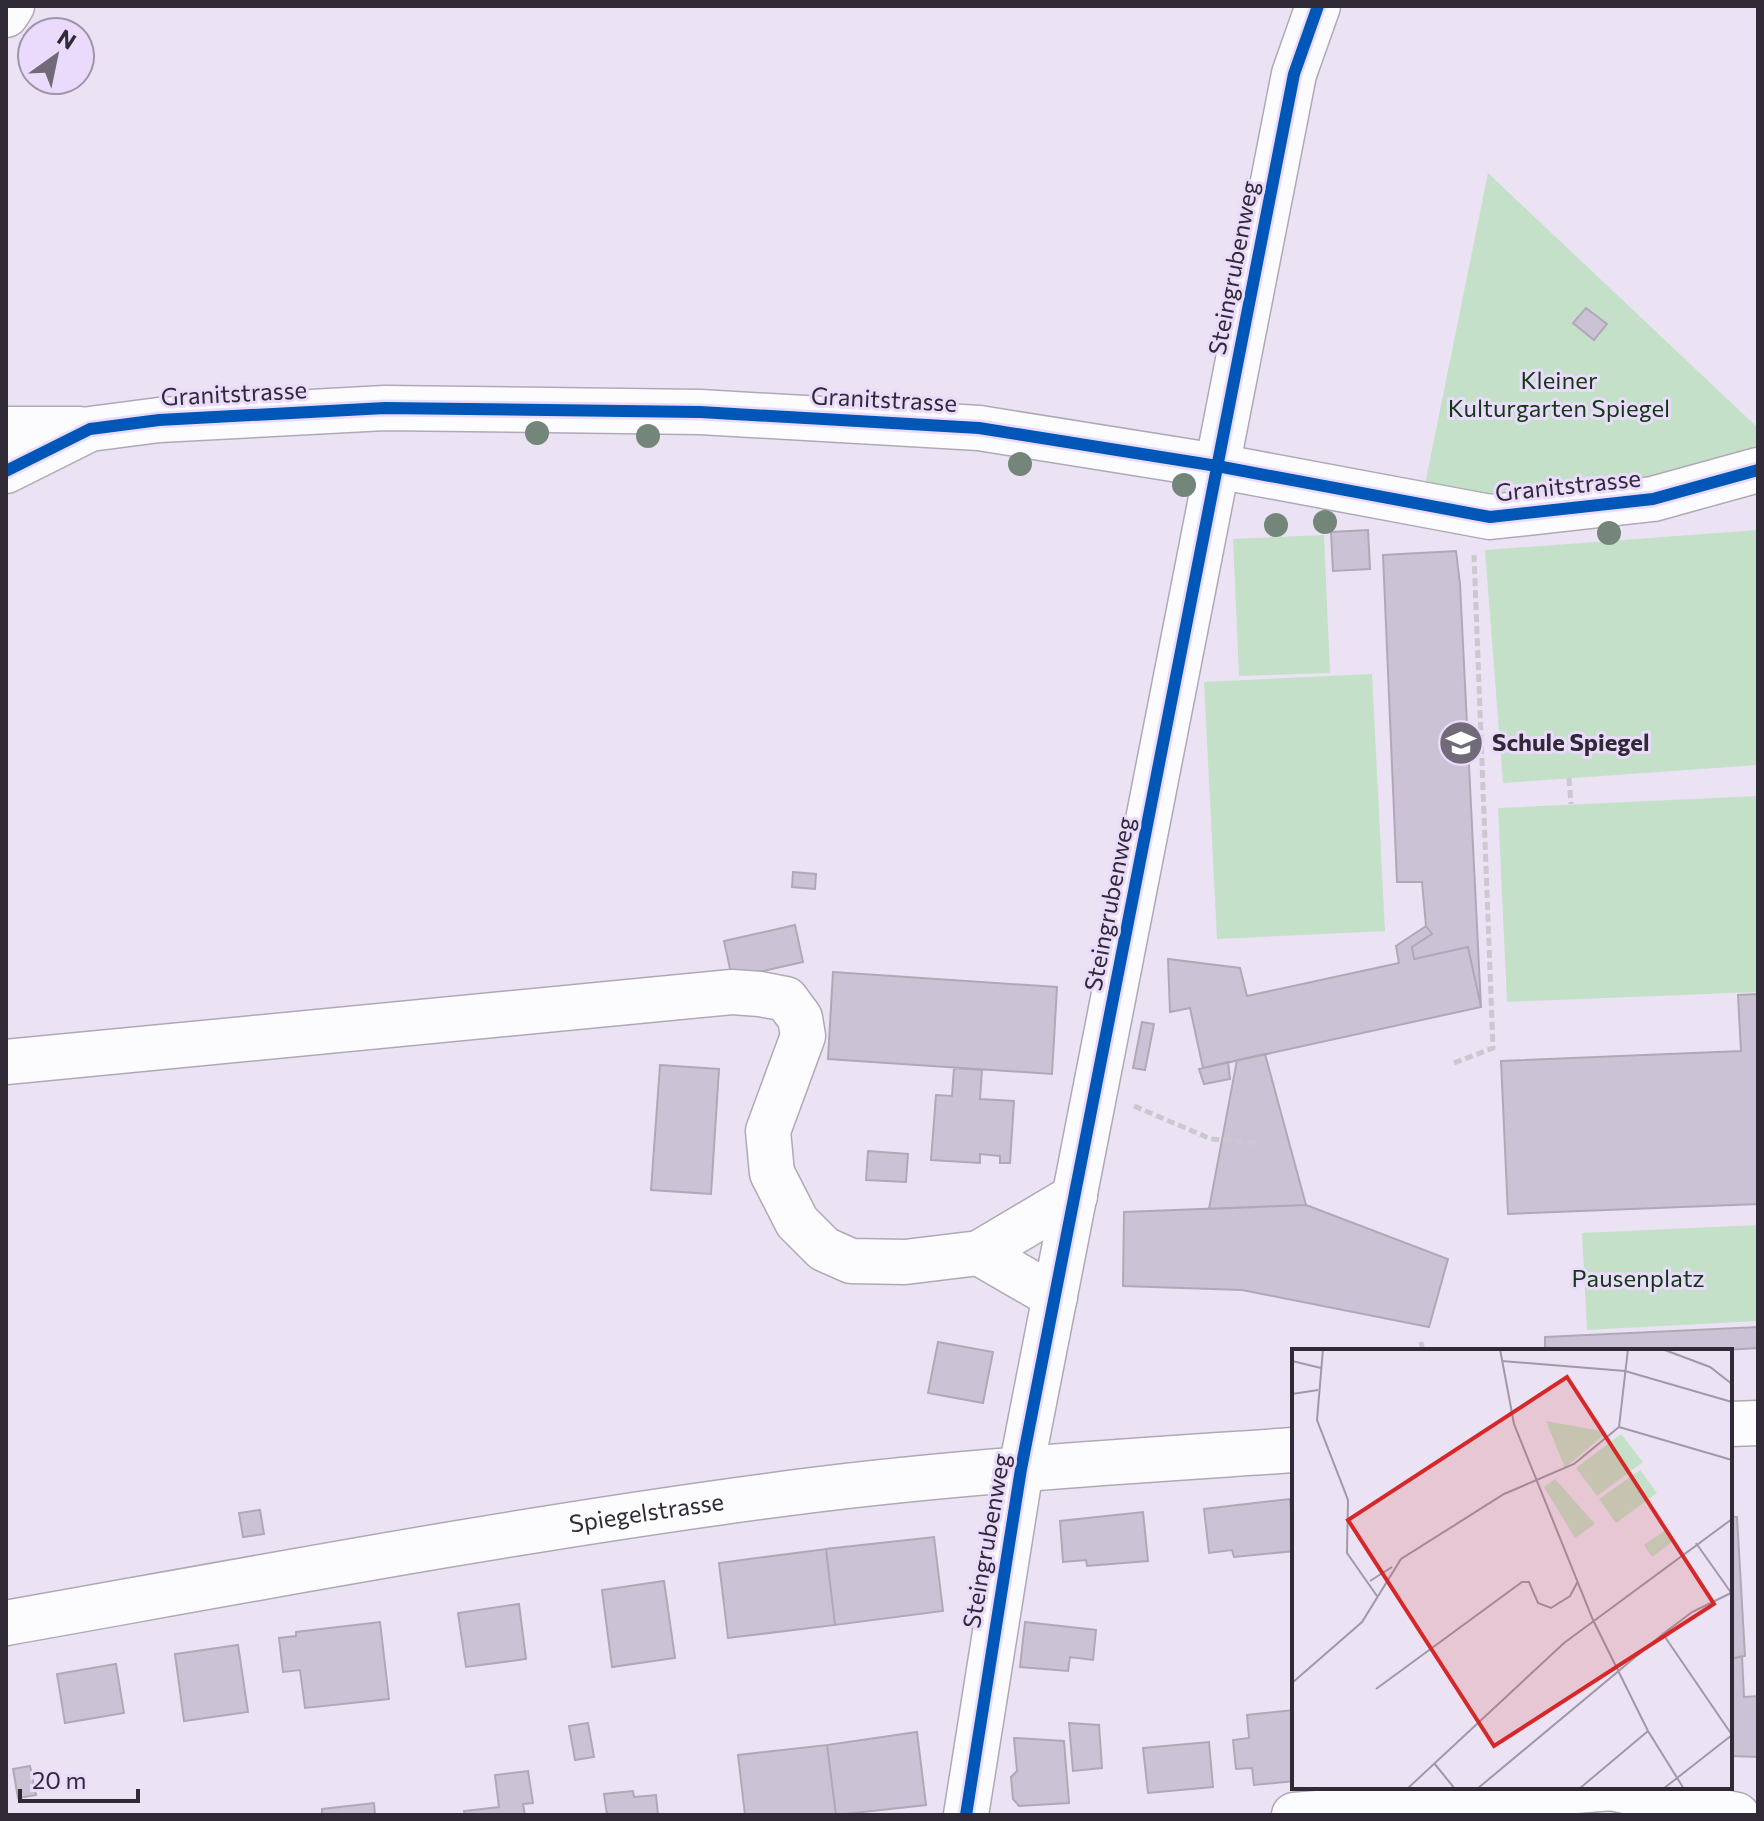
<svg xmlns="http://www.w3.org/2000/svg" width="1764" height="1821" font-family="Commissioner,sans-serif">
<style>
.green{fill:#c4e0c9}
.building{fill:#ccc2d6;stroke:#afa9b6;stroke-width:2}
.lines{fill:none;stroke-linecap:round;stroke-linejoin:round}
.minor-casing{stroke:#afa9b6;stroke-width:47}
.path{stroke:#cbc8cf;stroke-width:5;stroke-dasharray:8 4;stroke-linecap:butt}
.minor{stroke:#fcfbfd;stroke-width:44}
.cycleway-casing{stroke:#eadbfc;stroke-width:17}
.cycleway{stroke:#0057b8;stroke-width:12}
.tree{fill:#738679}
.labels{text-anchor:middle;stroke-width:6;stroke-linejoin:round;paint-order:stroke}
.street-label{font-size:24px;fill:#302a37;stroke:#eadbfc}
.park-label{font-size:24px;fill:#113914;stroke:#eadbfc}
.poi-label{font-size:24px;font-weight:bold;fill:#302a37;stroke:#eadbfc;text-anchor:start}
.inset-road{fill:none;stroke:#a099a8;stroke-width:2}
.view{fill:#d62828;fill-opacity:0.15;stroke:#d62828;stroke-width:4}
.inset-edge{fill:none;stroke:#302a37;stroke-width:4}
</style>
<rect width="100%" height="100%" fill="#ebe3f4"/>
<path class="green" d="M 1488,173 L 1758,428 L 1758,470 L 1421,504 Z
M 1758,530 L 1758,765 L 1503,783 L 1485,550 Z
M 1324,535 L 1330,673 L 1239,676 L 1233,539 Z
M 1372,674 L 1385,931 L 1217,939 L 1204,682 Z
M 1758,796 L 1758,992 L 1507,1002 L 1498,808 Z
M 1758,1225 L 1758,1321 L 1587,1330 L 1582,1233 Z"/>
<path class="building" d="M 1586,308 L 1607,324 L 1594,340 L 1573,323 Z
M 1368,530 L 1370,569 L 1333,571 L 1331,532 Z
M 1456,551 L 1460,584 L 1481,1007 L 1468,947 L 1414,959 L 1412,947 L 1432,934 L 1426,926 L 1422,882 L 1397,882 L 1383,555 Z
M 793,872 L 816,874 L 815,889 L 792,887 Z
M 795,925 L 803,962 L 732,978 L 724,941 Z
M 1426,926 L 1432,934 L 1412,947 L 1414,959 L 1468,947 L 1481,1007 L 1203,1068 L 1190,1008 L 1170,1012 L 1168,959 L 1240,968 L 1247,996 L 1399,963 L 1396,946 Z
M 833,972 L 1057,987 L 1052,1074 L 828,1059 Z
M 1758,994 L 1758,1204 L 1508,1214 L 1501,1061 L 1741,1051 L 1738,995 Z
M 1142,1022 L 1154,1024 L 1145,1070 L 1133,1068 Z
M 1265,1054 L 1306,1205 L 1209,1209 L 1237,1060 Z
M 1228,1062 L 1230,1079 L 1204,1084 L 1199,1069 Z
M 660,1065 L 719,1069 L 711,1194 L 651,1190 Z
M 954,1068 L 982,1070 L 980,1099 L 1014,1101 L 1010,1163 L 1000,1163 L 1000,1156 L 980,1154 L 980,1163 L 931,1160 L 936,1095 L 952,1096 Z
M 868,1151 L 908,1154 L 906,1182 L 866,1180 Z
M 1306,1205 L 1448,1259 L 1429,1327 L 1242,1290 L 1123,1286 L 1124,1212 Z
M 1758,1327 L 1758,1348 L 1708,1351 L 1545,1351 L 1545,1337 Z
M 938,1342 L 993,1352 L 983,1403 L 928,1393 Z
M 1290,1499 L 1294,1551 L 1234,1557 L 1232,1550 L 1209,1553 L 1204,1509 Z
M 260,1510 L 264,1534 L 243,1537 L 239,1513 Z
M 1143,1512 L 1148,1561 L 1087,1566 L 1086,1560 L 1063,1562 L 1060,1521 Z
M 1730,1516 L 1737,1517 L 1745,1656 L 1730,1659 Z
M 934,1537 L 943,1611 L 835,1625 L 826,1549 Z
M 826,1549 L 835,1625 L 728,1638 L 719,1563 Z
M 664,1581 L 675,1658 L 612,1667 L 602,1590 Z
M 519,1604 L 526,1659 L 466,1667 L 458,1613 Z
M 380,1622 L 389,1699 L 305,1708 L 300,1670 L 283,1672 L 279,1638 L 296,1636 L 296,1632 Z
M 1025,1622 L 1096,1630 L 1093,1660 L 1070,1657 L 1068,1671 L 1020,1667 Z
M 238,1645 L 248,1712 L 184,1721 L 175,1654 Z
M 1742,1656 L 1744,1697 L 1758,1696 L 1758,1757 L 1730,1756 L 1730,1659 Z
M 116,1664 L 124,1713 L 65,1723 L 57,1674 Z
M 1294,1710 L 1294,1781 L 1254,1785 L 1252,1768 L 1236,1769 L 1233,1740 L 1249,1738 L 1247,1715 Z
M 588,1723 L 594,1757 L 575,1760 L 569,1726 Z
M 1069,1723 L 1099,1725 L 1102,1768 L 1073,1771 Z
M 917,1732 L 926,1805 L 836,1815 L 827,1745 Z
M 1014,1738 L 1064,1741 L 1069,1803 L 1019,1806 L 1013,1799 L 1011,1777 L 1017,1771 Z
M 1209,1742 L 1213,1787 L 1148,1793 L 1143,1748 Z
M 827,1745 L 836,1815 L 745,1815 L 738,1755 Z
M 30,1766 L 36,1795 L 18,1798 L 13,1769 Z
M 528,1771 L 533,1803 L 523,1804 L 525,1815 L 465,1815 L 464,1811 L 499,1807 L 495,1775 Z
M 633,1791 L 634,1797 L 656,1795 L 658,1815 L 607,1815 L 604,1794 Z
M 374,1803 L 375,1815 L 322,1815 L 322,1809 Z"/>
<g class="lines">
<g class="minor-casing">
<g id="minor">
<path d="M 6,15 L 12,6"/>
<path d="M 6,429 L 80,429"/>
<path d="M 6,471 L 90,429 L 159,420 L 385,408 L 700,412 L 979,428 L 1217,466 L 1490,517 L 1653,499 L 1758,470"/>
<path d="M 6,1062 L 732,992 L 760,994 L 786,999 L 800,1018 L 803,1036 L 768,1131 L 772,1173 L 797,1222 L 824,1249 L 851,1261 L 905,1262 L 979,1253 L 1075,1196"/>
<path d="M 979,1253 L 1055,1297"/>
<path d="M 1730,1424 L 1758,1423"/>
<path id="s1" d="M 6,1623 C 259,1578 512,1530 767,1496 C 941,1472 1118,1462 1294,1450"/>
<path d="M 966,1815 L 1021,1469 L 1294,74 L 1318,6"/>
<path d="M 1294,1815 L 1611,1788 L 1737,1815"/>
</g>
</g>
<path class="path" d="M 1569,778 L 1571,804
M 1454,1063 L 1493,1048 L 1474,555
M 1134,1106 L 1211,1139 L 1258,1143
M 1421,1342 L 1423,1351"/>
<use href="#minor" class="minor"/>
<g class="cycleway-casing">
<path id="cycleway" d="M 6,471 L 90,429 L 159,420 L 385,408 L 700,412 L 979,428 L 1217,466 L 1490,517 L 1653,499 L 1758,470
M 966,1815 L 1021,1469 L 1294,74 L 1318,6"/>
</g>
<use href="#cycleway" class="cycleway"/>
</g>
<g class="tree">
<circle cx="537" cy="433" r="12"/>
<circle cx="648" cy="436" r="12"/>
<circle cx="1020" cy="464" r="12"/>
<circle cx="1184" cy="485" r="12"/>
<circle cx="1325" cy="522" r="12"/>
<circle cx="1276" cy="525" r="12"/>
<circle cx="1609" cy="533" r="12"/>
</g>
<defs>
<g id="school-disc" transform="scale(2.3)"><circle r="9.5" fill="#716b79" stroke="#eadbfc"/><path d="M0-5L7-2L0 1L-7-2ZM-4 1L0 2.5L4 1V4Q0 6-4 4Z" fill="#fff"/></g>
</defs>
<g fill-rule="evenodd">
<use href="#school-disc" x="1461" y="743"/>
</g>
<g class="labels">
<g class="street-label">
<text transform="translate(1234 268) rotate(-79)" y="8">Steingrubenweg</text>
<text transform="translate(234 394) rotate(-3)" y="8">Granitstrasse</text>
<text transform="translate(884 400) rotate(3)" y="8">Granitstrasse</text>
<text transform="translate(1568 486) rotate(-6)" y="8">Granitstrasse</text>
<text transform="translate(1110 904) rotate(-79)" y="8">Steingrubenweg</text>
<text dy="8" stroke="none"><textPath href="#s1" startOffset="650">Spiegelstrasse</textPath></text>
<text transform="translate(987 1541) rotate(-80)" y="8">Steingrubenweg</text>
</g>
<g class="park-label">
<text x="1559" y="389">Kleiner<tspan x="1559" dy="28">Kulturgarten Spiegel</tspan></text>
<text x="1638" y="1287">Pausenplatz</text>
</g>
<g class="poi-label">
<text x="1492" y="751">Schule Spiegel</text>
</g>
</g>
<g transform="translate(1292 1349)">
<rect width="440" height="440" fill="#ebe3f4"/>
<path d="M 254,72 L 315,83 L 273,119 ZM 329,85 L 351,113 L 305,147 L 284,119 ZM 348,121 L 365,144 L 324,174 L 307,150 ZM 263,130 L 303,175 L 283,189 L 252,138 ZM 375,180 L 383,191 L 360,208 L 352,196 Z" fill="#c4e0c9"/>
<path class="inset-road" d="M 31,0 L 25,71 L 56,151 L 55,204 L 85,247M 208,0 L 222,75 L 301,271 L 356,382 L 392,440M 370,0 L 418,18 L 440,35M 0,12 L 29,19M 210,12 L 333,22 L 440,53M 0,45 L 26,41M 327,78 L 440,111M 327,78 L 336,0M 404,194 L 440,245M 78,232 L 100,218M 371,285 L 440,386M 0,334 L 70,273 L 109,210 L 212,145 L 282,115 L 327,78M 84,340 L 230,233 L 237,233 L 246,254 L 259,259 L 278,247 L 286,232M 142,414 L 163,440M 115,440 L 272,294 L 440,170M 185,440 L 371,285 L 400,263 L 439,244M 287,440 L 356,382M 371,440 L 440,386"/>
<path class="view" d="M 275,28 L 422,255 L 202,397 L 56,171 Z"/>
<rect width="440" height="440" class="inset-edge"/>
</g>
<rect width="1764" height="1821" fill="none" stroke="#302a37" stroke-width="16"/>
<g transform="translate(56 56) rotate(33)"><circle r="38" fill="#eadbfc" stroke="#a094ad" stroke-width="2"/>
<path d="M0-6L14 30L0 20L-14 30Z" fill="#716b79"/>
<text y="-12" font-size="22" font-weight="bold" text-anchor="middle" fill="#302a37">N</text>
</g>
<path d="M20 1789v12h118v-12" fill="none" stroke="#302a37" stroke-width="4"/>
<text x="32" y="1789" font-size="24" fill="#302a37" stroke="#eadbfc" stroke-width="6" paint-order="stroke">20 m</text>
</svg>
